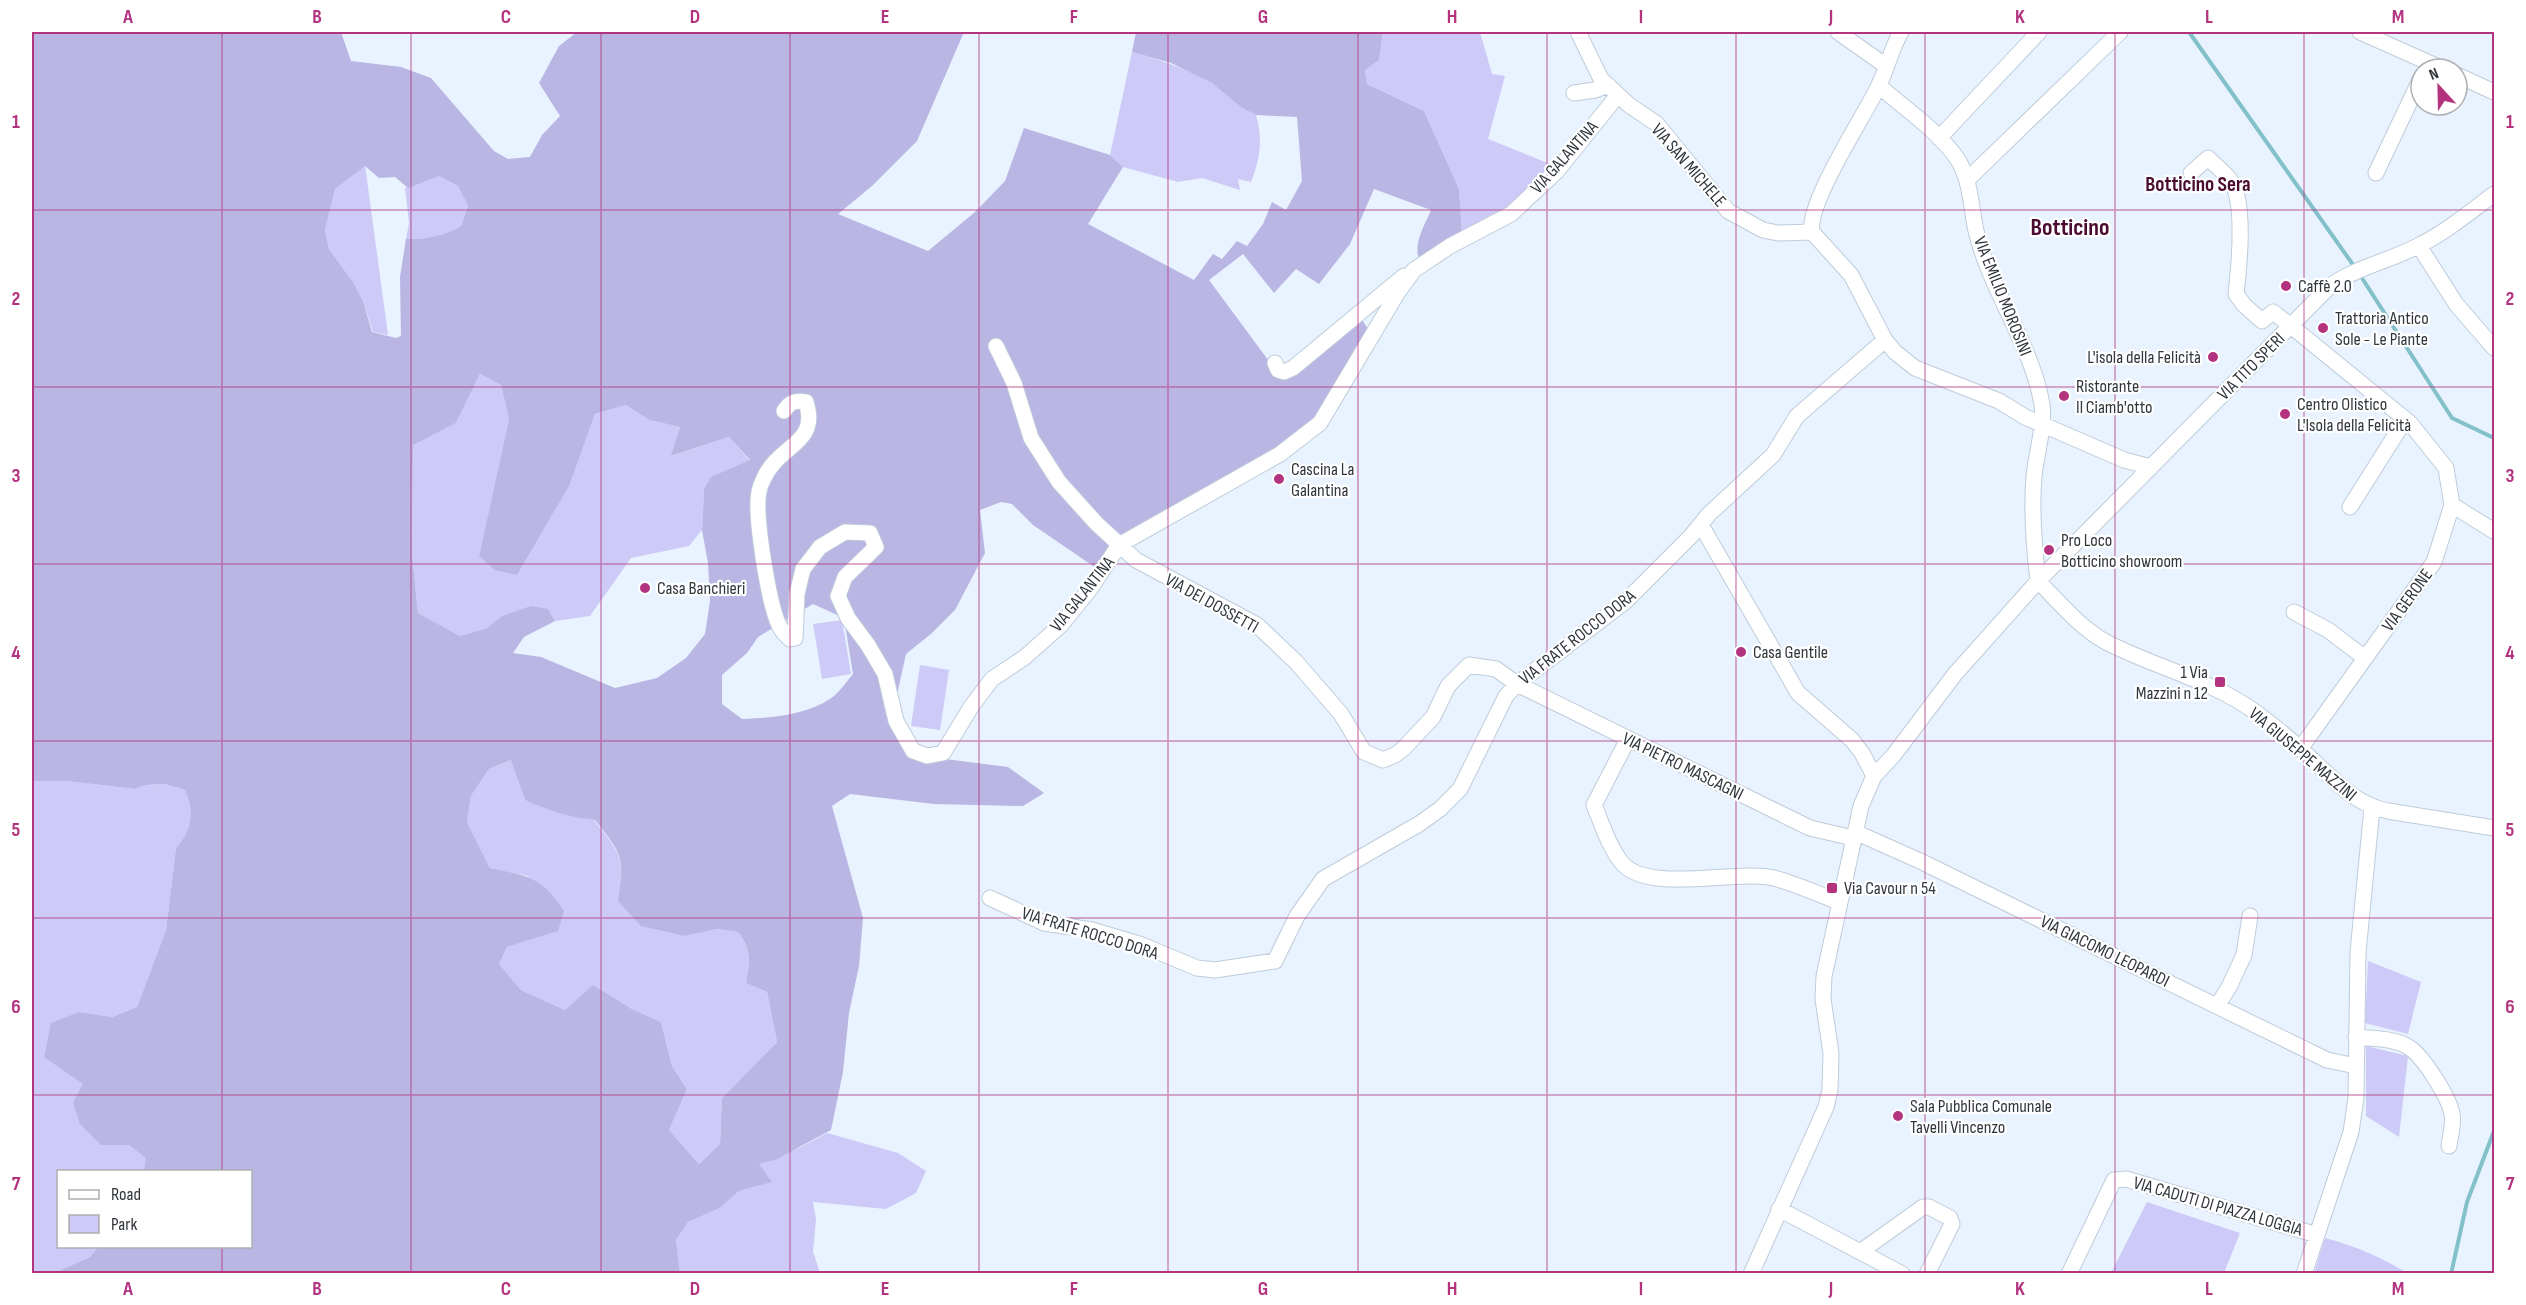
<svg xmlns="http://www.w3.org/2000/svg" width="2526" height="1305" font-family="'Sofia Sans Condensed',sans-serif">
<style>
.green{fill:#cdcaf7}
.forest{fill:#b9b6e3;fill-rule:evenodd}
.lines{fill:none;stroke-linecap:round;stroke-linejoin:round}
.stream{stroke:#83c1ca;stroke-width:4}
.minor-casing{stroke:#beccd9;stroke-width:17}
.minor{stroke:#fff;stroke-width:15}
.grid{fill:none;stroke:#b4337f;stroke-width:1.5;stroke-opacity:0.55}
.poi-dot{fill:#b4337f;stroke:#fff;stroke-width:2}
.labels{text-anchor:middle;stroke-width:4.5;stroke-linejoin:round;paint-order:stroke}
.street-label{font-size:18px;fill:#31363c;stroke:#fff}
.poi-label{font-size:18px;fill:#31363c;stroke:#fff;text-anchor:start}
.quarter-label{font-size:21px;font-weight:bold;fill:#4a0c31;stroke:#fff}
.district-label{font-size:24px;font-weight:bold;fill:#4a0c31;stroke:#fff}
.neatline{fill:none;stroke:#b4337f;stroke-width:2}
.grid-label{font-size:20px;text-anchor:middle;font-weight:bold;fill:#b4337f}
</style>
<rect width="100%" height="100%" fill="#e8f3ff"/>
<path class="green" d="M 1383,32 L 1480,32 L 1492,74 L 1505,76 L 1488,139 L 1555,166 L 1506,210 L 1462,234 L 1459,189 L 1424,111 L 1367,84 L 1365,70 L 1379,60 Z
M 1132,52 C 1159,60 1186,68 1210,82 C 1227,92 1238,106 1256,115 C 1263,138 1260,160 1251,182 L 1238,179 L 1240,190 L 1202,178 L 1178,182 L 1123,167 L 1110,155 Z
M 365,165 L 388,335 L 373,332 L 363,301 L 353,282 L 329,249 L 325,230 L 335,189 Z
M 439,176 L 458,186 L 468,206 L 461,226 C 444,236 427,239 406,239 L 409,223 L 405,188 Z
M 480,374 L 501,385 L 509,419 L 479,556 L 570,484 L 595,414 L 626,405 L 649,420 L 680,427 L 672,456 L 729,437 L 750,461 L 711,478 L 704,489 L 702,530 L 689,546 L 631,558 L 590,616 L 555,621 L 548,609 L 502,616 L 487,628 L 460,636 L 418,613 L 412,554 L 413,444 L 456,423 Z
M 842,620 L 851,674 L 822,679 L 813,624 Z
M 920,665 L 949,670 L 940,730 L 911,726 Z
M 512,760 L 525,800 C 548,811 569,816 594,820 C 622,855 624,856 618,901 L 672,932 L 685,936 L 717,929 L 738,932 C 752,952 750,961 746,983 L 767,992 L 777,1042 L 722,1098 L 720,1144 L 699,1164 L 669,1130 L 687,1089 L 672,1066 L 661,1022 L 630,1008 L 565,1010 L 521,990 L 499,964 L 507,947 L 557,931 L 528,876 L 490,868 L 467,822 L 471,796 L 489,769 Z
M 32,781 L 67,781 L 135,789 L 146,785 L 165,784 L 185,790 C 194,813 193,829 176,848 L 166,930 L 137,1007 L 112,1017 L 79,1012 L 83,1084 L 101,1145 L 129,1145 L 147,1158 L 144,1171 L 58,1172 L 58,1246 L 98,1247 L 90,1257 L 55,1274 L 32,1273 Z
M 2368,961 L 2421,982 L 2408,1034 L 2365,1023 Z
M 2366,1046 L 2408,1056 L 2399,1137 L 2366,1116 Z
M 827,1133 L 898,1153 L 926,1171 L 916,1193 L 886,1209 L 813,1202 L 816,1220 L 813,1251 L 820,1273 L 680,1273 L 676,1240 L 688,1222 L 720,1208 L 739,1191 L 771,1182 L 758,1164 L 801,1147 Z
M 2147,1202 L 2240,1233 L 2224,1273 L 2111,1273 Z
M 2325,1238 C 2355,1246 2381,1257 2407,1273 L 2314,1273 Z"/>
<path class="forest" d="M 32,32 L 341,32 L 351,61 L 401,67 L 431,78 L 494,151 L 508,159 L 530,157 L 542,135 L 560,116 L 539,83 L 559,46 L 577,32 L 964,32 L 917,141 L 872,186 L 838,214 L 928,251 L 975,212 L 1005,181 L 1024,128 L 1110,155 L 1123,167 L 1088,224 L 1194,280 L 1213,254 L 1222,259 L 1237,241 L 1247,246 L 1263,224 L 1272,202 L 1286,210 L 1302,181 L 1297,117 L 1256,115 L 1241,107 L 1212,83 L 1171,63 L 1132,52 L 1136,32 L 1383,32 L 1379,60 L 1365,70 L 1367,84 L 1424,111 L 1459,189 L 1462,234 L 1419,259 C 1413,243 1425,225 1431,210 L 1374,189 L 1350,244 L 1319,284 L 1296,269 L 1274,293 L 1243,254 L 1209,280 L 1271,364 L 1278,378 L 1290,377 L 1359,315 L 1372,335 L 1316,418 L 1274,449 L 1123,537 L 1099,570 L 1033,525 L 1012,504 L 1001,502 L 980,510 L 985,553 L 955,610 L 932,633 L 906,654 L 896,699 L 904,748 L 945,759 L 1008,767 L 1044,793 L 1023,806 L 934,804 L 850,794 L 832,806 L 863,918 L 859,966 L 849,1013 L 843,1072 L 831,1130 L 777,1159 L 759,1164 L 772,1182 L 739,1191 L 720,1208 L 688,1222 L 676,1240 L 680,1273 L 55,1273 L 90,1257 L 98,1247 L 250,1246 L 250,1172 L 144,1171 L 146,1158 L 129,1145 L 101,1145 L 80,1124 L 73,1102 L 83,1084 L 44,1057 L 51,1023 L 79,1012 L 112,1017 L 137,1007 L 166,930 L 176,848 C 193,829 194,812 185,790 L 165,784 L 146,785 L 135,789 L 67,781 L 32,781 ZM 365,166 L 379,178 L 395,177 L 408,188 L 439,176 L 458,186 L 468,206 L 461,226 C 444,236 427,239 406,239 L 400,277 L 401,336 L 396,338 L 372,332 L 363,301 L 353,282 L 329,249 L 325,230 L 335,189 ZM 480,374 L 501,385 L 509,419 L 479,556 L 495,570 L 517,575 L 570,484 L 595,414 L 626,405 L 649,420 L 680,427 L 671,456 L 729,437 L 750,460 L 711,477 L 704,489 L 702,530 L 708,563 L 710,601 L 705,634 L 686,658 L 657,678 L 615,688 L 541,657 L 513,653 L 524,637 L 555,621 L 548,609 L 531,606 L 502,616 L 487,628 L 460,636 L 418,613 L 412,554 L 413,445 L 456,423 ZM 813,604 L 844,618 L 853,674 C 847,681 841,690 834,696 C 809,715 772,718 742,719 L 722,704 L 722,675 L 747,653 L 758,637 ZM 511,760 L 525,800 C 548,811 569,817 595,820 C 623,855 624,856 618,901 L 641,926 L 685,936 L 717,929 L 738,932 C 752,951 750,961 746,983 L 767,992 L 777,1042 L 722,1098 L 720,1144 L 699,1164 L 669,1130 L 687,1089 L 672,1066 L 661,1022 L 630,1008 L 593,985 L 565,1010 L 521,990 L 499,964 L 507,947 L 558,931 L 564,911 C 541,876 529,876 490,868 L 467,822 L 471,796 L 489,769 Z"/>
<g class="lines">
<path class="stream" d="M 2189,32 L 2356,269
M 2360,275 L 2452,418 L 2494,438
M 2451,1274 L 2467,1202 L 2494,1131"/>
<g class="minor-casing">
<path id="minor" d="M 1578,32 L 1601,79 L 1629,105 L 1657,124 L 1728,211 L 1763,230 L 1778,233 L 1812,232
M 1838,32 L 1886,66
M 2360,32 L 2443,69
M 2457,75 L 2494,92
M 1879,86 C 1903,107 1941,133 1958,160 C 1971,181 1971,208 1976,231 C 1990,290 2033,347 2042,405 C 2045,428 2036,453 2034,477 C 2031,512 2034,547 2038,581
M 1574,93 L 1595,90 L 1608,85
M 1939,138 L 2039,32
M 2191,173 L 2208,158 C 2215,165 2225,173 2231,181 C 2246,204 2239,267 2236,294 L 2244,305 L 2262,321 L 2273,312 L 2291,326 L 2410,423 L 2446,468 L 2452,505 L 2434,562 L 2300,749
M 2376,173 L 2421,78
M 1967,180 L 2120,32
M 1812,232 L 1851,275 L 1885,340 L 1895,352 L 1915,368 L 1999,401 L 2025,417 L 2124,460 L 2151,467
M 1812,232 C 1806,204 1865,115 1878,87 C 1887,69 1891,49 1901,32
M 2419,246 L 2456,304 L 2494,348
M 996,346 L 1014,383 L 1031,438 L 1059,482 L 1096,523 L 1136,560 L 1257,625 L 1296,662 L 1341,714 L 1364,752 L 1383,760 L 1395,755 L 1403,749 L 1433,717 L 1448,686 L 1469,665 L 1496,669 L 1517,684 L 1810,828 L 1853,838
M 1275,363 L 1278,370 L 1284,372 L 1293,368 L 1404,276
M 784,411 C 790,402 795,400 806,402 C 820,445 778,444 763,480 C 760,486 758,495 758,502 C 757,525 769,610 781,629 C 783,633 787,636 790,639 L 795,638 L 797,594 L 803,569 L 820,547 L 845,532 L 870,533 L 876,547 L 845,577 L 838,596 L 848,618 L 868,645 L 885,674 L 896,721 L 913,751 L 927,756 L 943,753 L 971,707 L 992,679 L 1025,657 L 1061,625 L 1090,589 L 1119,545 L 1280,454 L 1320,423 L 1398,292 L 1414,270 L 1450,246 L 1511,214 L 1557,171 L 1618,95
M 2452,505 L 2494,531
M 2350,507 L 2405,420
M 1701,525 L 1798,693 L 1852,740 L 1862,753 L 1874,776
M 2038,581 C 2059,602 2080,628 2106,642 C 2156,668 2213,680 2258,714 C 2274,726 2290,739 2304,752 C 2331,776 2352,804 2388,811 L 2494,828
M 2294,612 L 2328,630 L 2365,658
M 1628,739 L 1594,805 C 1602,824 1609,847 1622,863 C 1648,894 1736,869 1774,878 C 1796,884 1818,894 1839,902
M 1855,832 L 1920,861 L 2327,1060 L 2356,1066
M 990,898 L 1044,923 L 1092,930 L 1142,945 L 1197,968 L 1215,970 L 1275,961 L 1297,916 L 1323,879 L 1419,824 L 1440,809 L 1460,789 L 1506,696 L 1517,684 L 1626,601 L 1691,536 L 1709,514 L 1773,455 L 1797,416 L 1885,340
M 2217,1006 L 2229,987 L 2244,955 L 2250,916
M 2356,1037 C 2372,1039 2397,1038 2410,1048 C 2424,1058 2449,1097 2452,1114 C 2454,1124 2450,1137 2449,1146
M 1779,1209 L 1902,1274
M 1860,1252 L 1923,1207 L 1929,1207 L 1950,1218 L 1952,1224 L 1927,1274
M 1751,1274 L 1826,1107 L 1830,1090 L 1831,1053 L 1823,999 L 1824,976 L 1861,806 L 1874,776 L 1893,756 L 1955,674 L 2038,581 L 2330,286 C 2357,267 2389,261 2418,246 C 2446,232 2470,212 2494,194
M 2069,1274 L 2114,1180 L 2126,1179 L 2317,1235
M 2304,1274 L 2351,1132 L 2356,1098 L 2358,952 L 2372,808"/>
</g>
<use href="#minor" class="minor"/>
</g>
<path class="grid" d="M 222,32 L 222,1172M 411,32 L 411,1274M 601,32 L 601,1274M 790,32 L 790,1274M 979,32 L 979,1274M 1168,32 L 1168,1274M 1358,32 L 1358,1274M 1547,32 L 1547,1274M 1736,32 L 1736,1274M 1925,32 L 1925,1274M 2115,32 L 2115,1274M 2304,32 L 2304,1274M 32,210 L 2494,210M 32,387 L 2494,387M 32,564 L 2494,564M 32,741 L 2494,741M 32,918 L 2494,918M 32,1095 L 2494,1095M 222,1246 L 222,1274"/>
<g class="poi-dot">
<circle cx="2286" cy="286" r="6"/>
<circle cx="2323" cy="328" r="6"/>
<circle cx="2213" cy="357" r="6"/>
<circle cx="2064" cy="396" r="6"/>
<circle cx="2285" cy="414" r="6"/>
<circle cx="1279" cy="479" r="6"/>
<circle cx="2049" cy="550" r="6"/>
<circle cx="645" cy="588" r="6"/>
<circle cx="1741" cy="652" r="6"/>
<rect x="2214" y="676" width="12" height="12" rx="3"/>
<rect x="1826" y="882" width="12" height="12" rx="3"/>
<circle cx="1898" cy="1116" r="6"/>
</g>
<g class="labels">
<g class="street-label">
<text transform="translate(1564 157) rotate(-48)" y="6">VIA GALANTINA</text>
<text transform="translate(1689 165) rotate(49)" y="6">VIA SAN MICHELE</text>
<text transform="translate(2003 296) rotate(68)" y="6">VIA EMILIO MOROSINI</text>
<text transform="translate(2251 366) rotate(-45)" y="6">VIA TITO SPERI</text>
<text transform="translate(1082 594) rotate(-51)" y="6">VIA GALANTINA</text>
<text transform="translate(2407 600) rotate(-54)" y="6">VIA GERONE</text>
<text transform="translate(1212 603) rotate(29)" y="6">VIA DEI DOSSETTI</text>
<text transform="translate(1577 637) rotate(-38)" y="6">VIA FRATE ROCCO DORA</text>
<text transform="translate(2303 754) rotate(40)" y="6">VIA GIUSEPPE MAZZINI</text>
<text transform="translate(1683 766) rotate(26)" y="6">VIA PIETRO MASCAGNI</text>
<text transform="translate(1090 933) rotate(17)" y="6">VIA FRATE ROCCO DORA</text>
<text transform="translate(2105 951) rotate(26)" y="6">VIA GIACOMO LEOPARDI</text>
<text transform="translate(2218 1206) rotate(16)" y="6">VIA CADUTI DI PIAZZA LOGGIA</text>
</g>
<g class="poi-label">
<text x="2298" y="292">Caffè 2.0</text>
<text x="2335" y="324">Trattoria Antico<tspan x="2335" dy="21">Sole - Le Piante</tspan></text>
<text x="2201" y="363" text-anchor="end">L'isola della Felicità</text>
<text x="2076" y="392">Ristorante<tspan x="2076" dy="21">Il Ciamb'otto</tspan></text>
<text x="2297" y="410">Centro Olistico<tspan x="2297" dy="21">L'Isola della Felicità</tspan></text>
<text x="1291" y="475">Cascina La<tspan x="1291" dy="21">Galantina</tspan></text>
<text x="2061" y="546">Pro Loco<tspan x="2061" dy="21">Botticino showroom</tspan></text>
<text x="657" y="594">Casa Banchieri</text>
<text x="1753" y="658">Casa Gentile</text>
<text x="2208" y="678" text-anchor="end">1 Via<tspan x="2208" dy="21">Mazzini n 12</tspan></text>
<text x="1844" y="894">Via Cavour n 54</text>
<text x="1910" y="1112">Sala Pubblica Comunale<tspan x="1910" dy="21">Tavelli Vincenzo</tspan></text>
</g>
<g class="quarter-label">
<text x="2198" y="191">Botticino Sera</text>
</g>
<g class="district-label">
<text x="2070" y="235">Botticino</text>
</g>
</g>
<rect width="2526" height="1305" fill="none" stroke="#ffffff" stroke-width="66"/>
<rect x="57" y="1170" width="195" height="78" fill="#ffffff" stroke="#adafb1" stroke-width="1.5"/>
<rect x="69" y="1190" width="30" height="9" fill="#ffffff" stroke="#adafb1" stroke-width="1.5"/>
<text x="111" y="1200" font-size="18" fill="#31363c">Road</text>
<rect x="69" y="1215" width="30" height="18" fill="#cdcaf7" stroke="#adafb1" stroke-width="1.5"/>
<text x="111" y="1230" font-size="18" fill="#31363c">Park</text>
<g transform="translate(2439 87) rotate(338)"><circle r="28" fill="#ffffff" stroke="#adafb1" stroke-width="1.5"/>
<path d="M0-4.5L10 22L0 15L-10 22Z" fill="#b4337f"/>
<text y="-9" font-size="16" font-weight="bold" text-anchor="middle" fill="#31363c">N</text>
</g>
<rect x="33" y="33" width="2460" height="1239" class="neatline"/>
<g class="grid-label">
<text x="128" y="23">A</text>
<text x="317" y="23">B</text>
<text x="506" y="23">C</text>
<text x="695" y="23">D</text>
<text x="885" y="23">E</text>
<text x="1074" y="23">F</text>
<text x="1263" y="23">G</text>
<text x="1452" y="23">H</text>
<text x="1641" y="23">I</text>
<text x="1831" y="23">J</text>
<text x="2020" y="23">K</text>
<text x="2209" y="23">L</text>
<text x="2398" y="23">M</text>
<text x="16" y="128">1</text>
<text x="2510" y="128">1</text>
<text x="16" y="305">2</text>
<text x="2510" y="305">2</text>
<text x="16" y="482">3</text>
<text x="2510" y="482">3</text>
<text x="16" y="659">4</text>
<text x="2510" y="659">4</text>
<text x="16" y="836">5</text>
<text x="2510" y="836">5</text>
<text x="16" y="1013">6</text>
<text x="2510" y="1013">6</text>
<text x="16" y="1190">7</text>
<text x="2510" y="1190">7</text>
<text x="128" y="1295">A</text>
<text x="317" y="1295">B</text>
<text x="506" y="1295">C</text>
<text x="695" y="1295">D</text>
<text x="885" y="1295">E</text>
<text x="1074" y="1295">F</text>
<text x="1263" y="1295">G</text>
<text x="1452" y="1295">H</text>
<text x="1641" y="1295">I</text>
<text x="1831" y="1295">J</text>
<text x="2020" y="1295">K</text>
<text x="2209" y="1295">L</text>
<text x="2398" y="1295">M</text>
</g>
</svg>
